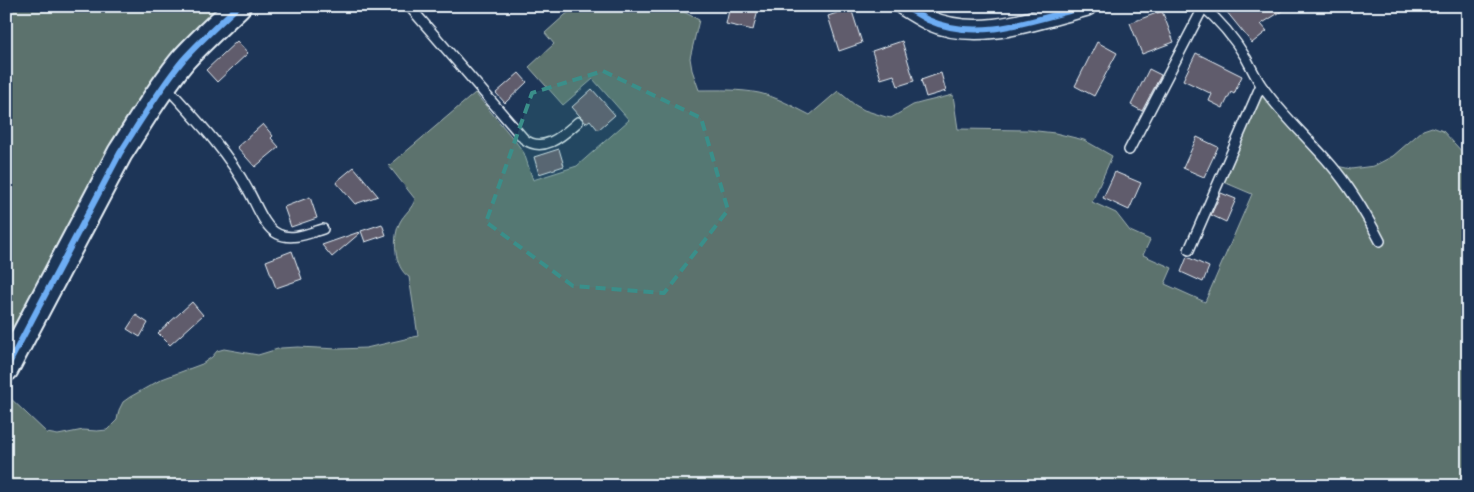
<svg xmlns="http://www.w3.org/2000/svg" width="1474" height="492" font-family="Sriracha,sans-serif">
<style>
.green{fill:#5b726d;stroke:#a2b2b2}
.building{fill:#605c6c;stroke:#e8f1f8}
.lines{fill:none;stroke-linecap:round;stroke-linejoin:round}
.service-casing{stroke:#e8f1f8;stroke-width:12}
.minor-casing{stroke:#e8f1f8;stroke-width:22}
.tertiary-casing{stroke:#e8f1f8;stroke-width:28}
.service{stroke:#1d3557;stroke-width:9}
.minor{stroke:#1d3557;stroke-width:19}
.tertiary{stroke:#1d3557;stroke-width:24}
.cycleway-casing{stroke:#1d3557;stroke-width:9}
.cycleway{stroke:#6dadf4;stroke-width:6}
.marked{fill:#3a8f8a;fill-opacity:0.2;stroke:#3a8f8a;stroke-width:4;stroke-dasharray:10 6;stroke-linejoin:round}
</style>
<rect width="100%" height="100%" fill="#1d3557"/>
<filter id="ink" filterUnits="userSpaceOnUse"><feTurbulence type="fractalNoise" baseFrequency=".02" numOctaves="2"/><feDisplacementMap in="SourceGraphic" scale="10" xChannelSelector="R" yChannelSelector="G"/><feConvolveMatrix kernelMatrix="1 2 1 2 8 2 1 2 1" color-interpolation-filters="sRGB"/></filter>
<g filter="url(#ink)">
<path class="green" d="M 6,6 L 238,6 L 182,61 L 6,369 Z
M 577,6 L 673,6 L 699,20 L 690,58 L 692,70 L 699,90 C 719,90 739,89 759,93 C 777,97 794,107 810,115 L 838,91 L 855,105 L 864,110 L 886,117 L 891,118 L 913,105 L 924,102 L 953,95 L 958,129 L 1028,130 L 1055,133 L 1084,140 L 1112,156 L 1092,202 L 1116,213 L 1130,231 L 1150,240 L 1143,255 L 1172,268 L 1165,284 L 1205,302 L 1252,194 L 1219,180 L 1261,85 L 1332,165 L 1351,169 L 1374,166 L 1393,156 L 1423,130 L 1432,127 L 1443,131 L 1465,155 L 1468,152 L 1468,486 L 6,486 L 6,394 L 47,433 L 58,435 L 83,430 L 97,431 L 107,430 L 117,420 L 119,410 L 123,402 L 130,397 L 162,379 L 202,364 L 212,357 L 217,351 L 224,349 L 258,355 L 281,348 L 298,347 L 338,349 L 366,348 L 418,336 L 409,277 C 394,268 392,237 400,222 C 404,214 413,208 415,199 L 389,166 L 475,93 L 516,142 L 524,153 L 533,180 L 577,166 L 629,120 L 593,79 L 563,105 L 529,67 L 554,44 L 545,33 L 565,15 Z"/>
<path class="building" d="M 730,6 L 759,6 L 753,30 L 726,24 Z
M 1222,6 L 1290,6 L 1261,24 L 1267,31 L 1252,43 Z
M 851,8 L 862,43 L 839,51 L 828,16 Z
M 1162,11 L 1174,42 L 1142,54 L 1130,23 Z
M 237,41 L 248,53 L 217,82 L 206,70 Z
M 902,41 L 914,81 L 898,86 L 894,75 L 881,79 L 872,51 Z
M 1097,42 L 1117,53 L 1094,96 L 1075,86 Z
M 1196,53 L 1242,76 L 1234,94 L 1231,92 L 1223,108 L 1209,101 L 1212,94 L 1183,80 Z
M 1149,69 L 1161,75 L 1142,111 L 1131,105 Z
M 519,73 L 527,82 L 505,103 L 496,93 Z
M 941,73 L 946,91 L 926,97 L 921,80 Z
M 592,89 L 615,115 L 598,130 L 590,120 L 586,123 L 572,107 Z
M 263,124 L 273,136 L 271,138 L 279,147 L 255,167 L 237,147 Z
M 1197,137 L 1218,147 L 1204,177 L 1183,168 Z
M 559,149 L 564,166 L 539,174 L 534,157 Z
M 354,167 L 378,196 L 355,204 L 336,182 Z
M 1115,172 L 1141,183 L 1129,210 L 1103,198 Z
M 1221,193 L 1236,199 L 1226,222 L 1211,215 Z
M 310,197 L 317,218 L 291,227 L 284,207 Z
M 382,224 L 386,235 L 365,242 L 361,231 Z
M 359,232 L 360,233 L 332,257 L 322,245 Z
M 292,251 L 302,279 L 276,288 L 266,261 Z
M 1187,257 L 1209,267 L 1203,282 L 1181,272 Z
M 192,302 L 203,315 L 170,345 L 158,333 Z
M 136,315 L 148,323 L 140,337 L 127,329 Z"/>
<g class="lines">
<g class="service-casing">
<path id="service" d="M 409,6 L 524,139 C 544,154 563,135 578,122
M 1202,6 C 1220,21 1234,38 1246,58 C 1251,67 1255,76 1261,85 C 1281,114 1308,138 1331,165 C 1351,188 1366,214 1380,241
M 165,85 C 195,118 227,151 248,190 C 256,203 264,228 278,234 C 292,241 309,233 323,229
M 1129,150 L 1203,8
M 1189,250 L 1261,85"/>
</g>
<g class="minor-casing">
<path id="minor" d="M 904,6 C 912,11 920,16 928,20 C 979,43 1037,19 1087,6"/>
</g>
<g class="tertiary-casing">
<path id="tertiary" d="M 6,369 L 120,153 C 140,122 159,89 183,60 C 200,41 219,24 238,6"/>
</g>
<use href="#service" class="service"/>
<use href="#minor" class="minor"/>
<use href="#tertiary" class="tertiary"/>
<g class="cycleway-casing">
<path id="cycleway" d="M 904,6 C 912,11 920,16 928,20 C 979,43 1037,19 1087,6
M 6,369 L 120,153 C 140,122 159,89 183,60 C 200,41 219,24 238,6"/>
</g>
<use href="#cycleway" class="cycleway"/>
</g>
</g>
<path class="marked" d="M 603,71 L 701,118 L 728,210 L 664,293 L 573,286 L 486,222 L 532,93 Z"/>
<rect width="1474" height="492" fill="none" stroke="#1d3557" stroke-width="25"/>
<rect x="12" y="12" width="1449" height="467" fill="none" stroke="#e8f1f8" stroke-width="2" filter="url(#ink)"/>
</svg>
